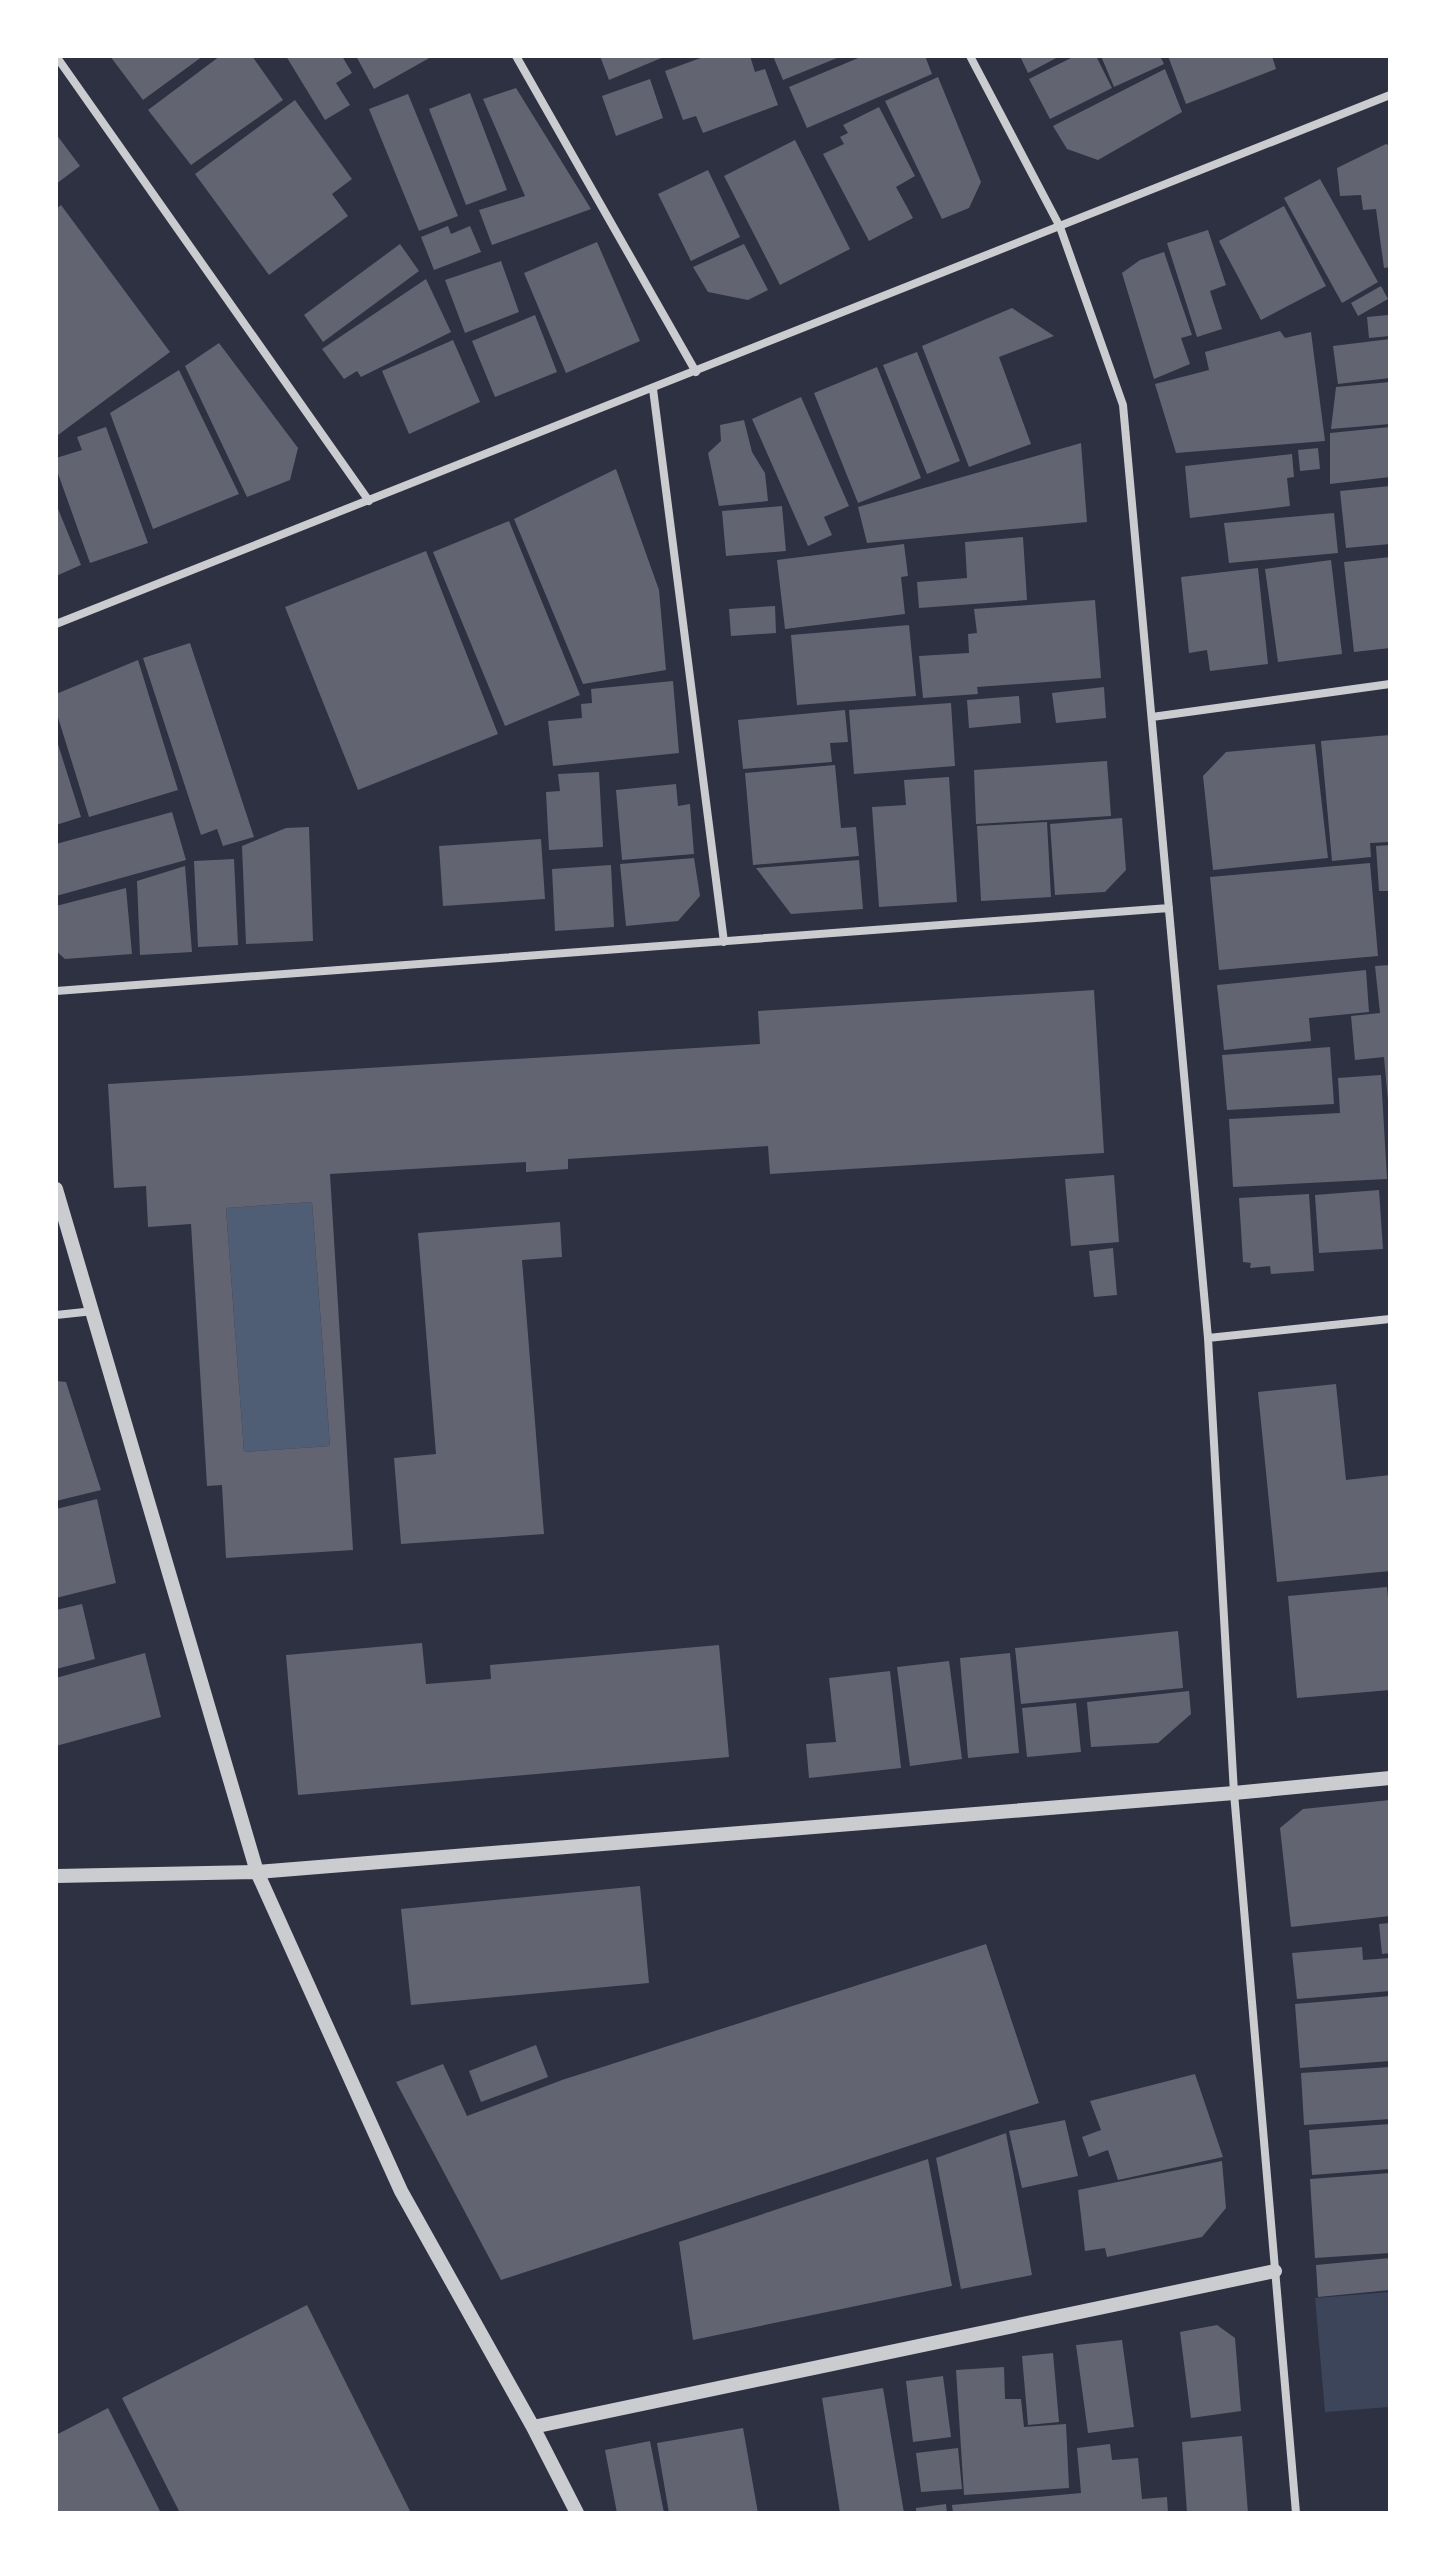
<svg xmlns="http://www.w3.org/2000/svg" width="1446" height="2569" font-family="'PT Sans Narrow',sans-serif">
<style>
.green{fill:#3c4559}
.water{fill:#4f5d75}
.building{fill:#626471;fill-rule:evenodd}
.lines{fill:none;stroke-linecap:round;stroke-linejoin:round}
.minor{stroke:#caccd0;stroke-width:8}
.tertiary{stroke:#caccd0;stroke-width:14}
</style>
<rect width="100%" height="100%" fill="#2d3142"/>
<path class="green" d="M 1390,2292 L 1390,2407 L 1325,2412 L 1315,2298 Z"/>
<path class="water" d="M 312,1202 L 330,1446 L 244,1452 L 226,1208 Z"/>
<path class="building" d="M 110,56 L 203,56 L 143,100 Z
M 220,56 L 252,56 L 283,100 L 191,165 L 148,110 Z
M 286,56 L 342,56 L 352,73 L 336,83 L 350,105 L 325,120 Z
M 356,56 L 433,56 L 374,89 Z
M 600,56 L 666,56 L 609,80 Z
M 706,56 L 750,56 L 755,72 L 765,69 L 778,105 L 703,133 L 696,116 L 683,120 L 665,71 Z
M 773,56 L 842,56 L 783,80 Z
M 863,56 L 925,56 L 932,74 L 807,128 L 789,87 Z
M 1020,56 L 1060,56 L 1028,73 Z
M 1075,56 L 1096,56 L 1112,88 L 1050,119 L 1029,79 Z
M 1101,56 L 1160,56 L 1164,64 L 1114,87 Z
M 1168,56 L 1272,56 L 1276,69 L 1186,104 Z
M 1165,69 L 1182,112 L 1098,160 L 1067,149 L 1053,126 Z
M 938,77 L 981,182 L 969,208 L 942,219 L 885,101 Z
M 650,79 L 663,118 L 616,136 L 602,96 Z
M 516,88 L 591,209 L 492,245 L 479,210 L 525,196 L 483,99 Z
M 470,93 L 507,190 L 466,205 L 429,109 Z
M 408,94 L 458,216 L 419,231 L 369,109 Z
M 295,100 L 352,179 L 332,194 L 348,216 L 269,275 L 195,174 Z
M 879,107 L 915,176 L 896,187 L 913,218 L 869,241 L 823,154 L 844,144 L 840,137 L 848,133 L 843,125 Z
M 56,134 L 80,166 L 56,184 Z
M 795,140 L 850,249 L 780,285 L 724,176 Z
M 1386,144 L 1390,146 L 1390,267 L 1384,268 L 1376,209 L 1363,210 L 1361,195 L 1340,196 L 1337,168 Z
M 708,170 L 740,237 L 691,261 L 658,194 Z
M 1320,179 L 1378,282 L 1342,303 L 1284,198 Z
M 61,205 L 170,352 L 58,435 L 56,433 L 56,209 Z
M 1284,206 L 1326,286 L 1261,320 L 1219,241 Z
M 448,226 L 451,234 L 470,226 L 481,252 L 434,270 L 421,237 Z
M 1208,230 L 1226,285 L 1210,291 L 1222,329 L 1197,337 L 1167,243 Z
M 597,242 L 640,341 L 566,373 L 524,273 Z
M 400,244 L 419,271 L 323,342 L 304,315 Z
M 744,244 L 768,290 L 748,300 L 708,292 L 693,267 Z
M 1164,252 L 1192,335 L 1181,338 L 1190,364 L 1154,379 L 1122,273 L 1140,260 Z
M 501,261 L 519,312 L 465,333 L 445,280 Z
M 426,279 L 451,332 L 361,377 L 357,371 L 344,379 L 322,349 Z
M 1381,286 L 1388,299 L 1358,316 L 1351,303 Z
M 1012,308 L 1054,336 L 999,357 L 1031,444 L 969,467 L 922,346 Z
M 535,315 L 557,372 L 495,397 L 472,341 Z
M 1388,315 L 1390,336 L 1369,338 L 1367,317 Z
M 1280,331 L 1285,338 L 1311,332 L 1325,441 L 1176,453 L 1155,384 L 1209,370 L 1205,352 Z
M 1390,339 L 1390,378 L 1338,384 L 1333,346 Z
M 453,340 L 480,402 L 409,434 L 382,371 Z
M 219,343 L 298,448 L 290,480 L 247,497 L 185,366 Z
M 917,352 L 960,461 L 927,474 L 883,365 Z
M 877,367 L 921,478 L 858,503 L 814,393 Z
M 179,370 L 239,494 L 153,529 L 110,413 Z
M 1390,382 L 1390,424 L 1331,429 L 1336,387 Z
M 801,397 L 849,506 L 824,517 L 832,535 L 808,546 L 752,419 Z
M 744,420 L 752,452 L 765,473 L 768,501 L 719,506 L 708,453 L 721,441 L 720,425 Z
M 106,427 L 148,543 L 90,563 L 56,468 L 56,458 L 82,450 L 77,437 Z
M 1390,427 L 1390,477 L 1330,484 L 1330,433 Z
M 1081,443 L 1087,522 L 867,543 L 858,507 Z
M 1318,448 L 1320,469 L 1300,471 L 1298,450 Z
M 1292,454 L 1294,477 L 1287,478 L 1290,506 L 1190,518 L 1185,466 Z
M 616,469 L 659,590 L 666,670 L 583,684 L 514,519 Z
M 1390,486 L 1390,544 L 1346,548 L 1340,491 Z
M 56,504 L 81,565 L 56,576 Z
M 782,506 L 786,551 L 726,556 L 722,511 Z
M 1334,513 L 1338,553 L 1229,563 L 1224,523 Z
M 509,521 L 580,695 L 505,726 L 433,552 Z
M 1023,537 L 1027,600 L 919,608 L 917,582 L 967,578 L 965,542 Z
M 904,544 L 908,576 L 901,577 L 905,614 L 785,629 L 777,560 Z
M 426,551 L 498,734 L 358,790 L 285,607 Z
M 1390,557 L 1390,648 L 1354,652 L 1344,562 Z
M 1331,560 L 1342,654 L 1278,662 L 1265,569 Z
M 1258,568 L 1268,664 L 1210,671 L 1207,650 L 1189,653 L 1181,577 Z
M 1095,600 L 1101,678 L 977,687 L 978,694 L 923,698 L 919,656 L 969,653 L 968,634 L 977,633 L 974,609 Z
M 775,606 L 776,633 L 731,636 L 729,609 Z
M 909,625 L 916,696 L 797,705 L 791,635 Z
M 190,643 L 254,837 L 223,846 L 217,829 L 201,835 L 143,658 Z
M 138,660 L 178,790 L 89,817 L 56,711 L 56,694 Z
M 673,681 L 679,753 L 553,766 L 548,721 L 582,718 L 581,704 L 592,703 L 591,689 Z
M 1104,687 L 1106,718 L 1056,723 L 1052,693 Z
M 1019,696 L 1021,723 L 969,728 L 967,700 Z
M 951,703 L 955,766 L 854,774 L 849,710 Z
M 845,710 L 848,742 L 830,743 L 832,762 L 743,769 L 738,720 Z
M 1390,735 L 1390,842 L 1370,843 L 1371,857 L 1332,861 L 1321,741 Z
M 56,738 L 81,817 L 56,825 Z
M 1315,744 L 1328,858 L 1213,870 L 1203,776 L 1226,752 Z
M 1107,761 L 1111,816 L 976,824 L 974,770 Z
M 835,765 L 841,828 L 856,827 L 859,856 L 753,865 L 745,773 Z
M 599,772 L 603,847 L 549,850 L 546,792 L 560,791 L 558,774 Z
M 949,777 L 957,902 L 879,907 L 872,807 L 906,805 L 904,780 Z
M 676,784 L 678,806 L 690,804 L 694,854 L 622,860 L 616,790 Z
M 172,812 L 186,860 L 56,896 L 56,844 Z
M 1122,818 L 1126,870 L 1105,892 L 1055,895 L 1050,824 Z
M 1047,822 L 1051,897 L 981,901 L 977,826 Z
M 309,827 L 313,941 L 246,944 L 242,846 L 286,828 Z
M 541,839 L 545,899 L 443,906 L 439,846 Z
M 1390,845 L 1390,891 L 1379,891 L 1376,846 Z
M 694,858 L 700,896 L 678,921 L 626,926 L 620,864 Z
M 234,859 L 238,945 L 198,947 L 194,861 Z
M 859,860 L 863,909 L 791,914 L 756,868 Z
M 1370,863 L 1378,956 L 1219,970 L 1210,877 Z
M 611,865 L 614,927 L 555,931 L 552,869 Z
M 185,866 L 192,952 L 140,955 L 137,881 Z
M 126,888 L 132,954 L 65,959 L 56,951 L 56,906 Z
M 1390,965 L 1390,1101 L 1388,1101 L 1384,1057 L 1355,1060 L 1351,1016 L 1380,1013 L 1375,966 Z
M 1366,970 L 1369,1012 L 1309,1018 L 1311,1041 L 1224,1050 L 1217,985 Z
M 1094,990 L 1104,1153 L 770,1174 L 768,1146 L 568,1159 L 568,1169 L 526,1172 L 526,1162 L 330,1174 L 353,1550 L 226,1558 L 222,1485 L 207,1486 L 191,1224 L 148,1227 L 146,1186 L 114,1188 L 108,1084 L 760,1044 L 758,1011 ZM 312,1202 L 330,1446 L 244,1452 L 226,1208 Z
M 1330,1047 L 1334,1104 L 1227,1110 L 1222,1055 Z
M 1381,1075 L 1387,1179 L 1233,1187 L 1229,1119 L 1340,1113 L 1338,1078 Z
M 1114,1175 L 1119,1242 L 1071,1246 L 1065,1179 Z
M 1379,1190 L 1383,1249 L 1319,1253 L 1315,1195 Z
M 1309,1194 L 1314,1271 L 1271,1274 L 1270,1266 L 1250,1268 L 1251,1263 L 1243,1262 L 1239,1198 Z
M 560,1222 L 562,1257 L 522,1260 L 544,1534 L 401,1544 L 394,1458 L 436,1454 L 418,1233 Z
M 1113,1248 L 1117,1295 L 1094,1297 L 1089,1251 Z
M 56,1381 L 66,1382 L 101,1490 L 56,1501 Z
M 1336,1384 L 1346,1480 L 1390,1475 L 1390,1571 L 1277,1582 L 1258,1392 Z
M 97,1499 L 116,1583 L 56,1598 L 56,1509 Z
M 1387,1587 L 1390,1620 L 1390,1690 L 1297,1698 L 1288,1596 Z
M 82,1604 L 95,1659 L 56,1669 L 56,1610 Z
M 1178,1631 L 1183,1688 L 1021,1704 L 1015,1648 Z
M 422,1643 L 426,1684 L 491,1679 L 490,1665 L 719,1645 L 729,1757 L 298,1795 L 286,1655 Z
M 145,1653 L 161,1717 L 56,1746 L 56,1678 Z
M 1010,1653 L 1019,1753 L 968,1758 L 960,1658 Z
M 949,1661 L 962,1759 L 910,1766 L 897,1667 Z
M 890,1671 L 901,1768 L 809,1778 L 806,1744 L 836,1742 L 829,1678 Z
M 1189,1691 L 1191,1714 L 1158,1743 L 1091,1747 L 1087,1702 Z
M 1076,1703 L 1081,1752 L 1027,1757 L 1022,1708 Z
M 1390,1800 L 1390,1916 L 1291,1927 L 1280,1828 L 1303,1809 Z
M 640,1886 L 649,1983 L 411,2005 L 401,1909 Z
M 1390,1923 L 1390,1953 L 1382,1954 L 1379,1924 Z
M 986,1944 L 1039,2103 L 501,2280 L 396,2082 L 443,2064 L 467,2116 L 562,2080 Z
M 1362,1947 L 1363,1960 L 1390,1958 L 1390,1991 L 1297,1999 L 1292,1953 Z
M 1390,1996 L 1390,2061 L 1300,2068 L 1295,2004 Z
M 536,2045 L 548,2077 L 481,2102 L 469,2071 Z
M 1390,2067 L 1390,2119 L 1304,2125 L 1301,2073 Z
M 1195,2074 L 1223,2157 L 1118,2180 L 1108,2150 L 1089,2157 L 1082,2137 L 1101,2130 L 1090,2101 Z
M 1065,2120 L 1078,2176 L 1022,2188 L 1009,2131 Z
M 1390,2124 L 1390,2169 L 1312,2175 L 1309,2130 Z
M 1006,2133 L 1032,2275 L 961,2289 L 936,2158 Z
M 928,2159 L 952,2286 L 693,2340 L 679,2242 Z
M 1222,2161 L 1226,2208 L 1202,2237 L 1107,2257 L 1105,2248 L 1085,2251 L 1078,2190 Z
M 1390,2173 L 1390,2253 L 1315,2258 L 1310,2179 Z
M 1390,2258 L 1390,2290 L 1318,2297 L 1316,2265 Z
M 307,2305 L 411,2513 L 180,2513 L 122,2398 Z
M 1217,2325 L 1235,2338 L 1241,2411 L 1191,2418 L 1180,2332 Z
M 1122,2340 L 1134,2427 L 1088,2433 L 1076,2345 Z
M 1053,2353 L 1059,2422 L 1028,2425 L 1022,2356 Z
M 1004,2367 L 1005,2399 L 1021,2399 L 1024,2427 L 1066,2424 L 1069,2488 L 964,2495 L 956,2370 Z
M 943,2376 L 951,2437 L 913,2442 L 906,2381 Z
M 883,2388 L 904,2513 L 840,2513 L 822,2398 Z
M 108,2408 L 161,2513 L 56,2513 L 56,2435 Z
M 743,2428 L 758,2513 L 669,2513 L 657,2443 Z
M 1242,2436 L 1248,2513 L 1187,2513 L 1182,2442 Z
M 650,2441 L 664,2513 L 617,2513 L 605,2450 Z
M 1110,2444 L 1112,2460 L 1138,2458 L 1142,2499 L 1167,2497 L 1168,2513 L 953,2513 L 952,2505 L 1081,2493 L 1077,2448 Z
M 958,2448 L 962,2489 L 921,2492 L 916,2453 Z
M 946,2504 L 947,2513 L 916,2513 L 916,2508 Z"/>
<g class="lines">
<path class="minor" d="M 56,56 L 369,501
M 516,56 L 696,372
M 970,56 L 1060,227 L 1123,405 L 1208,1338 L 1234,1793 L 1296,2513
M 653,389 L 724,942
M 56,624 L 1390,95
M 1152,717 L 1390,684
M 56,991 L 1169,908
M 56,1315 L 94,1311
M 1208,1338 L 1390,1319"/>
<path class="tertiary" d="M 56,1189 L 257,1872 L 401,2191 L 533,2427 L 577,2513
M 56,1876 L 257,1872 L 1234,1793 L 1390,1778
M 533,2427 L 1275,2271"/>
</g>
<rect width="1446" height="2569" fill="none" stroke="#ffffff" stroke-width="116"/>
</svg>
